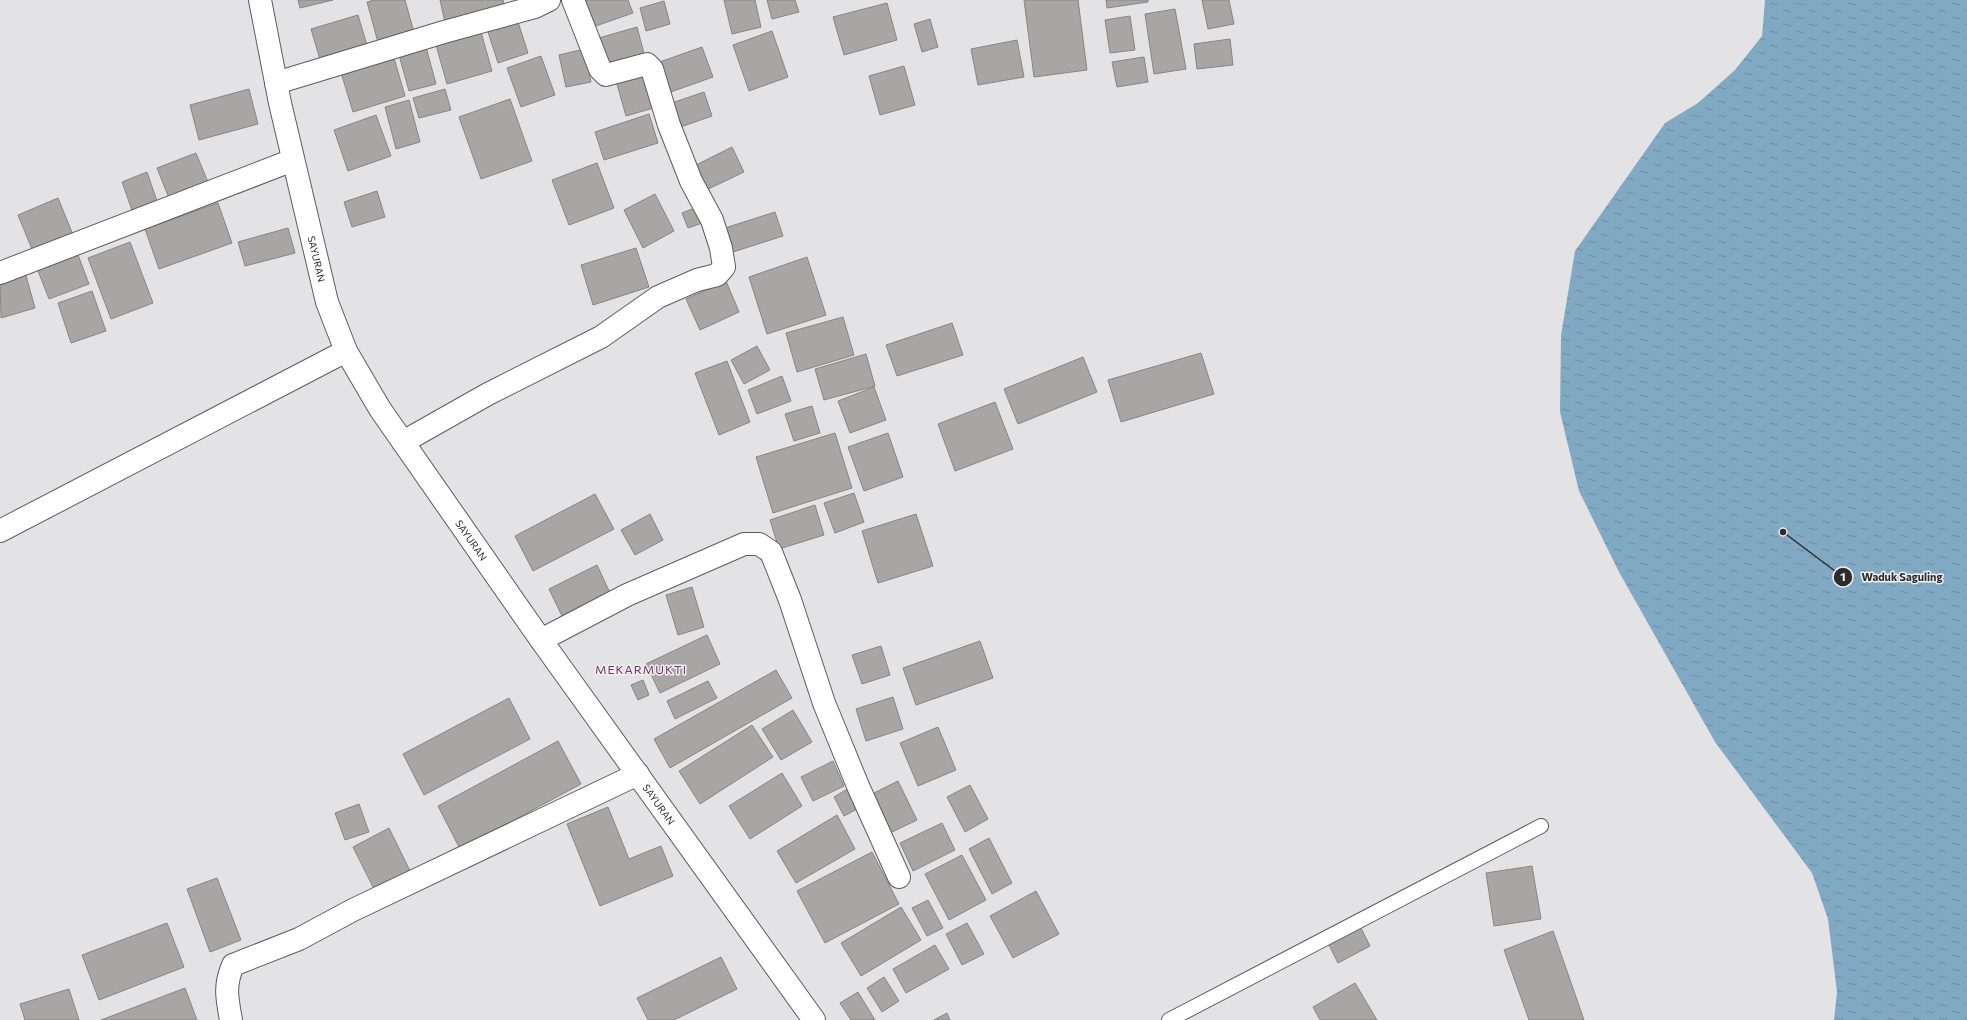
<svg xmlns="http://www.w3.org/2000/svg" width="1967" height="1020" font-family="Commissioner,sans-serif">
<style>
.water{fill:url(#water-ripples)}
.building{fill:#a8a6a4;stroke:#878583}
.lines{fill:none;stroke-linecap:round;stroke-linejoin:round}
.lane-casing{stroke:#5c5c5f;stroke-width:16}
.street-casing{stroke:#5c5c5f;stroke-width:24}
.lane{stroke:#fff;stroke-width:14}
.street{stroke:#fff;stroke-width:22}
.labels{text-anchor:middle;stroke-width:3;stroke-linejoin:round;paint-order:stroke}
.street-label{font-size:10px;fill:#2c2c2d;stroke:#f0f0f3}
.quarter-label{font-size:12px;letter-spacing:1px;fill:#723761;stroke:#f0f0f3}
.leader{fill:none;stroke:#2c2c2d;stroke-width:1.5}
.callout-dot{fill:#2c2c2d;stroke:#f0f0f3;stroke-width:1.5}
.mark-label{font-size:12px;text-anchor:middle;font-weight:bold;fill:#fff}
.callout-label{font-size:11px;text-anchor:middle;font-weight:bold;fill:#2c2c2d;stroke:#f0f0f3;stroke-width:3;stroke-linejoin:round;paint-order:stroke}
</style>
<defs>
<pattern id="water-ripples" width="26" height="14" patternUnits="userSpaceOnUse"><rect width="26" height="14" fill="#82a9c4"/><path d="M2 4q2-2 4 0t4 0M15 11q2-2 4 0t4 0" fill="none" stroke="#6b8aa0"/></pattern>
</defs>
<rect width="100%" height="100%" fill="#e3e3e6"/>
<path class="water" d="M 1765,0 L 1967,0 L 1967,1020 L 1834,1020 L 1837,992 L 1828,919 L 1812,873 L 1715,742 L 1619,572 L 1579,491 L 1560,412 L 1561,335 L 1575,251 L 1665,123 L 1698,103 L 1735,70 L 1762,36 Z"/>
<path class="building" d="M 298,0 L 333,0 L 300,8 Z
M 374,0 L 405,0 L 415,36 L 379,46 L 367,2 Z
M 440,0 L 503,0 L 506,12 L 446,27 Z
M 580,0 L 628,0 L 633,13 L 590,28 Z
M 724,0 L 755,0 L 761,27 L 732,34 Z
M 767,0 L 795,0 L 799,12 L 772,19 Z
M 1024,0 L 1078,0 L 1087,70 L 1034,77 Z
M 1106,0 L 1148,0 L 1148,2 L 1107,8 Z
M 1202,0 L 1229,0 L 1234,24 L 1208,29 Z
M 664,1 L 670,24 L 646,31 L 640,8 Z
M 887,3 L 897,40 L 844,55 L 833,17 Z
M 1175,9 L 1186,69 L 1154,74 L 1145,14 Z
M 358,15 L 369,52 L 322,66 L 311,29 Z
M 1130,16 L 1135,50 L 1110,53 L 1105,20 Z
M 930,19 L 938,47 L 922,52 L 914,24 Z
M 518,22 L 528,53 L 498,63 L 488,32 Z
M 637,27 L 646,61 L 605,72 L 595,39 Z
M 772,31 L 788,77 L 749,91 L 733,45 Z
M 481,32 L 492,71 L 447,84 L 436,45 Z
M 1230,39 L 1233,65 L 1197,69 L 1194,44 Z
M 1017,40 L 1024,77 L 978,85 L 971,49 Z
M 426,47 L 436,84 L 409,91 L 399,55 Z
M 702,47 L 713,77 L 665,94 L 654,64 Z
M 584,49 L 591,82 L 566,87 L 559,55 Z
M 392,51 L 405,96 L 353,112 L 339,66 Z
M 541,56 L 555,95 L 521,107 L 507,68 Z
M 1144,57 L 1148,82 L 1117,87 L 1112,62 Z
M 904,66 L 915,105 L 880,115 L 869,76 Z
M 646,68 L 657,107 L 626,116 L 615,77 Z
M 249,89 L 258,124 L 199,140 L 190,105 Z
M 445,89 L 451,110 L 419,118 L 413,98 Z
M 704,92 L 712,116 L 675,129 L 666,105 Z
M 510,99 L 532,161 L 481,179 L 459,117 Z
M 409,100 L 420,142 L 396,149 L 385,107 Z
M 649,114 L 658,143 L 604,160 L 595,132 Z
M 376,115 L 391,156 L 348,171 L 334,130 Z
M 732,147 L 744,172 L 700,193 L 688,169 Z
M 196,153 L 210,187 L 171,203 L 157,168 Z
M 597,163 L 614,208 L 569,225 L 552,180 Z
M 147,172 L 158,204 L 133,213 L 122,182 Z
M 377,191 L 385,217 L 352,227 L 344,202 Z
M 655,194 L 674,231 L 643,248 L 624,210 Z
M 58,198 L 76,242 L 36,259 L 18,215 Z
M 218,203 L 232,243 L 159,269 L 145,229 Z
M 702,205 L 708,221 L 688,228 L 682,213 Z
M 775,212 L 783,236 L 733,252 L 725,228 Z
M 288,228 L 295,253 L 245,266 L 238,242 Z
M 130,242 L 153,303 L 111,319 L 88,258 Z
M 75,247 L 89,284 L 49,299 L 35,263 Z
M 636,248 L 649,287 L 593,305 L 581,265 Z
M 807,257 L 826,315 L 767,334 L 749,277 Z
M 25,272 L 35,308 L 1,318 L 0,279 Z
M 726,281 L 739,312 L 700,330 L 686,299 Z
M 92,291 L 106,331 L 71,343 L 58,303 Z
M 843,317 L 854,355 L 797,372 L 786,333 Z
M 952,323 L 963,355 L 897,376 L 886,345 Z
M 757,346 L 770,370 L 744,384 L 731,360 Z
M 1201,353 L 1214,394 L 1121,422 L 1108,380 Z
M 866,354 L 875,386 L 824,400 L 815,369 Z
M 1083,357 L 1097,392 L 1018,424 L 1004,389 Z
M 727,361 L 750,422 L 719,435 L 695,373 Z
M 782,376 L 791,401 L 757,414 L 748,390 Z
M 874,387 L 886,420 L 850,433 L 838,401 Z
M 995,402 L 1013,449 L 955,471 L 938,424 Z
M 812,406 L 820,433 L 794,441 L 785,414 Z
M 835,433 L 852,488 L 773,513 L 756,457 Z
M 888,433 L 903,477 L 864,491 L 848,447 Z
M 854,493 L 864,522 L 835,533 L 824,503 Z
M 595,494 L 614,529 L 533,571 L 515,536 Z
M 815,505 L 824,535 L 779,549 L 770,520 Z
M 650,514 L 663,540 L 635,555 L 621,530 Z
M 916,514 L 933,566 L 878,583 L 862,531 Z
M 597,565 L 610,593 L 562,616 L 549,589 Z
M 692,587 L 704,627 L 678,635 L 666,595 Z
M 707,635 L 720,664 L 660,693 L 646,664 Z
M 980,641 L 993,678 L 916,705 L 903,668 Z
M 881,646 L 890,675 L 862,684 L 852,655 Z
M 776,670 L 792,698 L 670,768 L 654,739 Z
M 643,680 L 649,695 L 638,700 L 631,685 Z
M 708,681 L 717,698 L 675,719 L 667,701 Z
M 893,697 L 903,729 L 866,741 L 856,709 Z
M 509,698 L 530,739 L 424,795 L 403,754 Z
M 793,710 L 812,742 L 781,760 L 762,729 Z
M 752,725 L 773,757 L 700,804 L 679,771 Z
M 938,727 L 956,770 L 918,786 L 900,743 Z
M 558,741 L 581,784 L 460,849 L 438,806 Z
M 833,761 L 844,786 L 813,801 L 801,777 Z
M 782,773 L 802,806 L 750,839 L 729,806 Z
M 898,781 L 917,820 L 890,833 L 872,794 Z
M 970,785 L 988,819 L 965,832 L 947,797 Z
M 849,788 L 859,808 L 844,816 L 834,797 Z
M 359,804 L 369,832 L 345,840 L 335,813 Z
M 608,807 L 629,859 L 661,846 L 673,876 L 600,906 L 567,824 Z
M 837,815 L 855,849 L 796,883 L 777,851 Z
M 942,823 L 955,850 L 913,871 L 900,843 Z
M 389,828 L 414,879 L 378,897 L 353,847 Z
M 989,838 L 1012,883 L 992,894 L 969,849 Z
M 872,852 L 899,904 L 825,943 L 797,891 Z
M 962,855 L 986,900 L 949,920 L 925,874 Z
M 1532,866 L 1541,919 L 1494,926 L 1486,873 Z
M 217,878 L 241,940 L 210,952 L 187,889 Z
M 1036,891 L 1059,934 L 1013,958 L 990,916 Z
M 928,900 L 943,928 L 927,936 L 912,908 Z
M 901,907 L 921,940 L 861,976 L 841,943 Z
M 167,923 L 184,967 L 99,1000 L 82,955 Z
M 967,923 L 984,954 L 962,965 L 946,934 Z
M 1360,926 L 1370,946 L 1338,963 L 1328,943 Z
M 1553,931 L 1584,1020 L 1529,1020 L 1504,950 Z
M 935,945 L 949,969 L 906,993 L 893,969 Z
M 721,957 L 737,989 L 674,1020 L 648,1020 L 637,998 Z
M 884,977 L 899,1001 L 882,1012 L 867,988 Z
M 1355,983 L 1377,1020 L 1320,1020 L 1313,1007 Z
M 185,988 L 197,1020 L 101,1020 Z
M 69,989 L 79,1020 L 25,1020 L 20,1004 Z
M 858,992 L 875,1020 L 851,1020 L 840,1003 Z
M 947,1013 L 950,1020 L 934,1020 Z"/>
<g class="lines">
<g class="lane-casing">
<path id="lane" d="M 1169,1020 L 1541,826"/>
</g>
<g class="street-casing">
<g id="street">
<path id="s1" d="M 260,0 L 280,103 L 327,302 L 346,351 L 380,409 L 541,640 L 814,1020"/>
<path d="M 276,83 L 444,32 L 535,7 L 549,0"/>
<path d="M 0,273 L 293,160"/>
<path d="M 403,442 L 488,394 L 601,337 L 658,297 L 697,280 L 717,275 L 724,267 L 721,248 L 712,220 L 691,181 L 669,125 L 652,69 L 647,64 L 606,75 L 600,69 L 573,0"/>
<path d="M 0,531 L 346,351"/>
<path d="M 541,640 L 627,595 L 744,544 L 759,544 L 771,552 L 790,600 L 824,703 L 858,786 L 899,877"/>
<path d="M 231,1020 C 227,998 224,986 233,965 L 299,939 L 353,910 L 638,774"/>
</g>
</g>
<use href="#lane" class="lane"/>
<use href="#street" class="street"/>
</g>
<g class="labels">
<g class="street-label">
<text dy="4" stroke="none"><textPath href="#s1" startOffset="265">SAYURAN</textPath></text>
<text dy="4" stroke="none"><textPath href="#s1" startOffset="589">SAYURAN</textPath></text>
<text dy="4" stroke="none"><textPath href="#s1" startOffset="913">SAYURAN</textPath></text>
</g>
<g class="quarter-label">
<text x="641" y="674">MEKARMUKTI</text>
</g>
</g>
<path class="leader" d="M1783 532L1843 577"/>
<g class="callout-dot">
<circle cx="1783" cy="532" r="4"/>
<circle cx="1843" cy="577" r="10"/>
</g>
<g class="mark-label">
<text x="1843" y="581">1</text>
</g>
<g class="callout-label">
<text x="1902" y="581">Waduk Saguling</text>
</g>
</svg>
